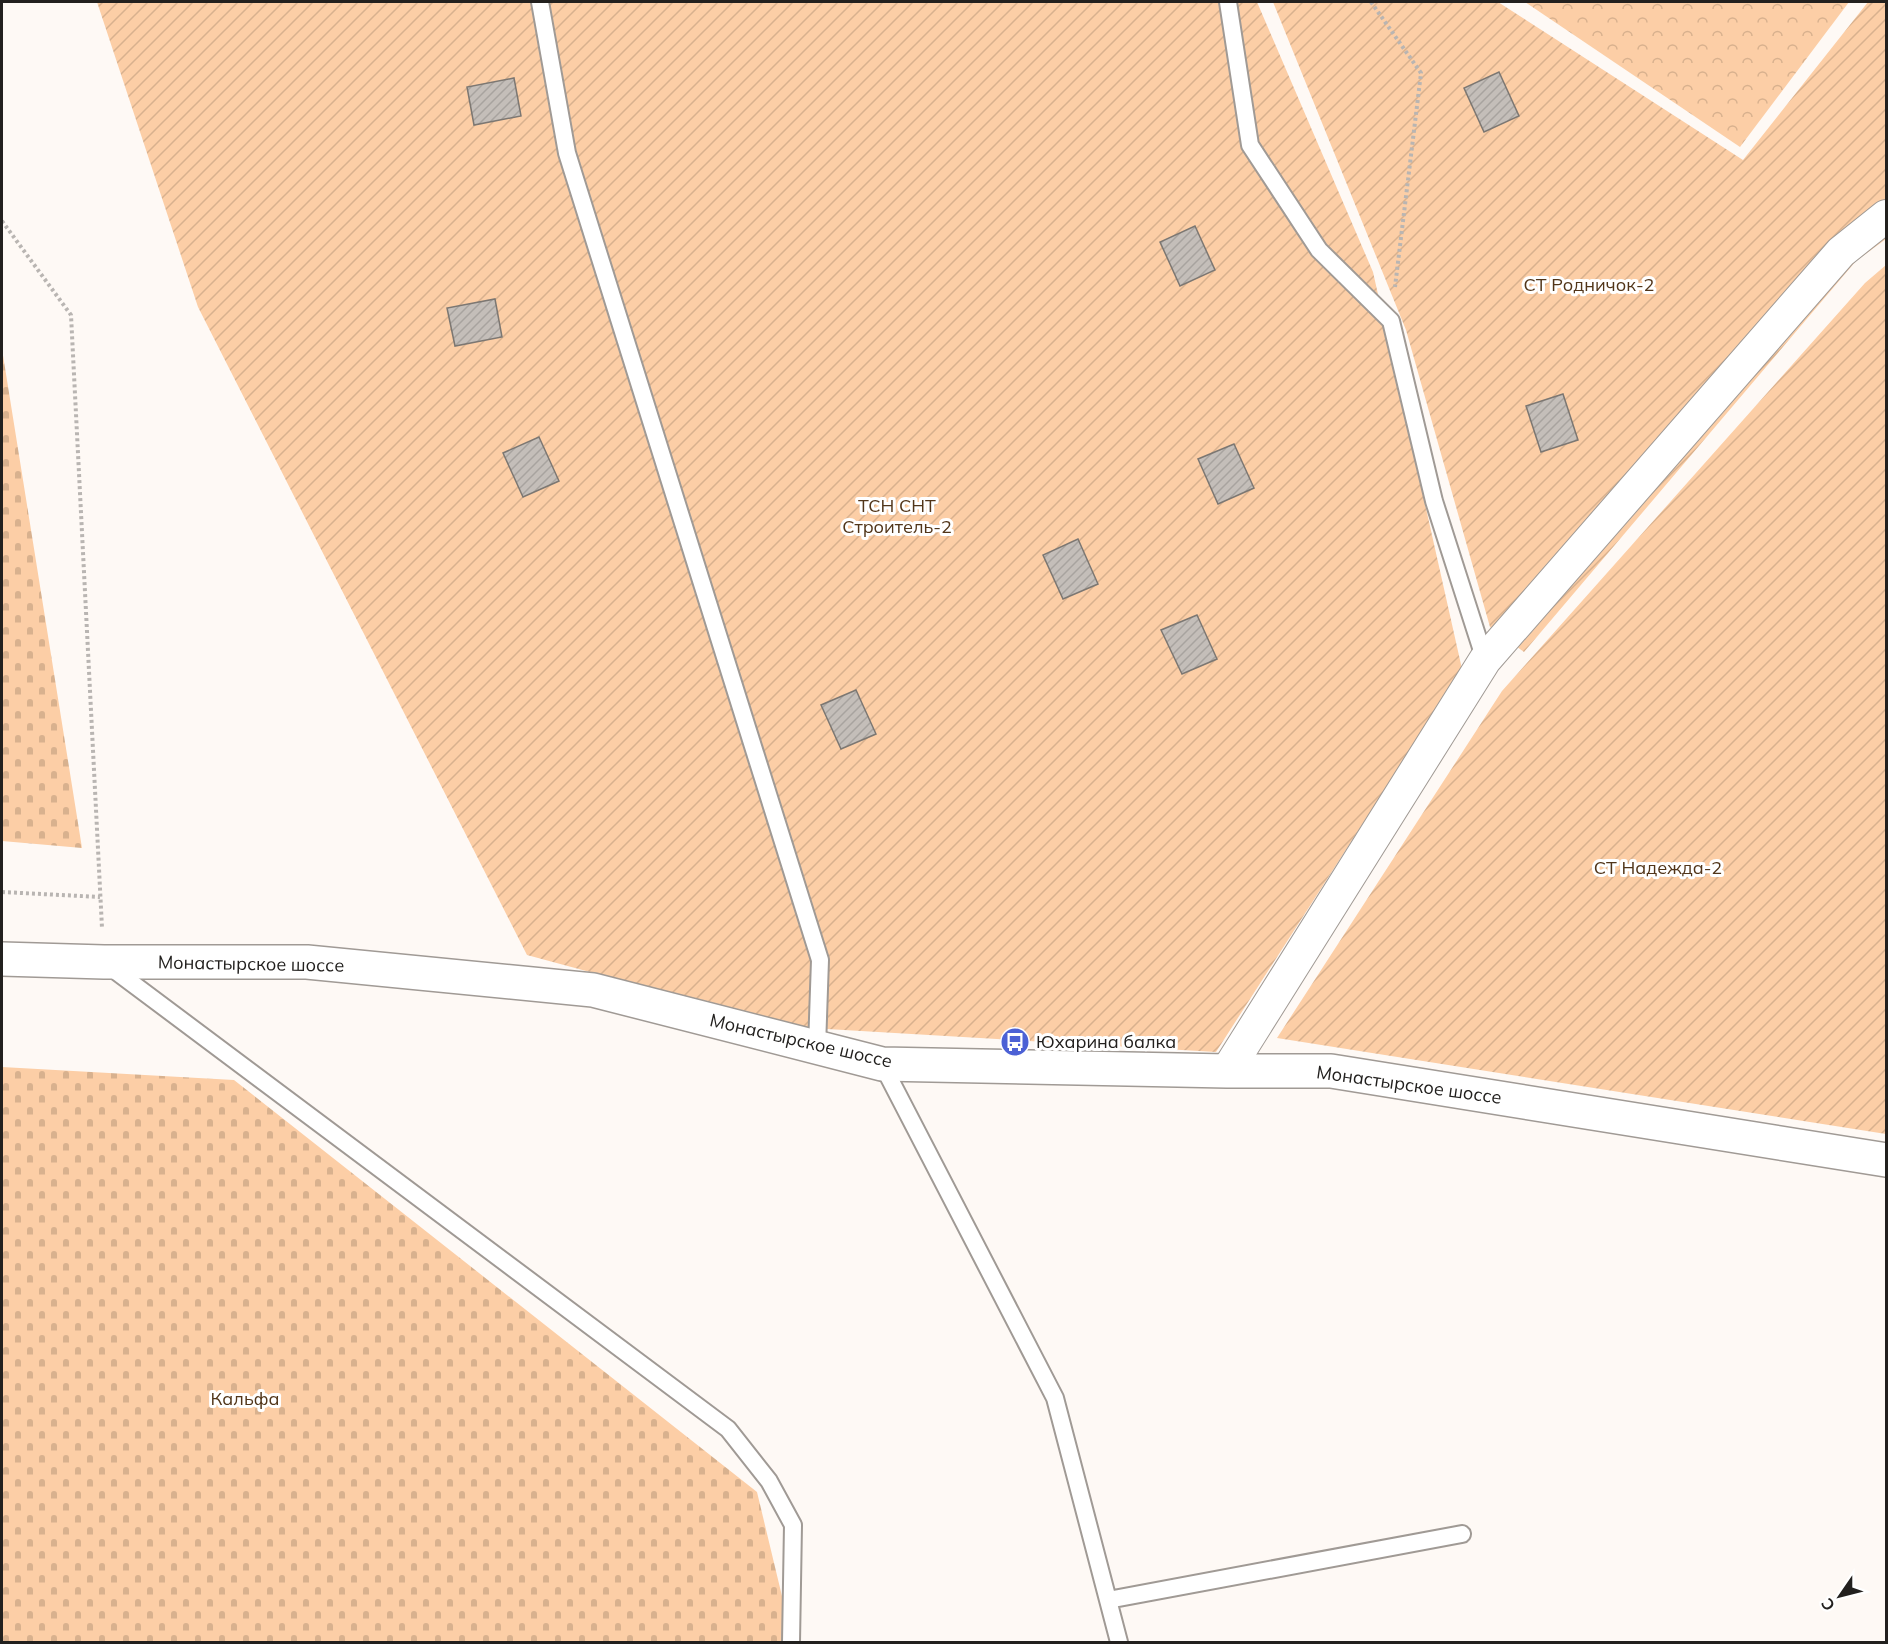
<svg xmlns="http://www.w3.org/2000/svg" width="1888" height="1644" font-family="Mulish,sans-serif">
<style>
.forest{fill:url(#forest-crowns)}
.cemetery{fill:url(#cemetery-stones)}
.garden{fill:url(#garden-furrows)}
.building{fill:url(#building-hatch);stroke:#7c7772;stroke-width:1.5}
.lines{fill:none;stroke-linecap:round;stroke-linejoin:round}
.service-casing{stroke:#a09a95;stroke-width:20}
.minor-casing{stroke:#a09a95;stroke-width:34}
.secondary-casing{stroke:#a09a95;stroke-width:36}
.path{stroke:#b9b5b2;stroke-width:4;stroke-dasharray:3 3;stroke-linecap:butt}
.service{stroke:#fff;stroke-width:16}
.minor{stroke:#fff;stroke-width:32}
.secondary{stroke:#fff;stroke-width:33}
.labels{text-anchor:middle;stroke-width:6;stroke-linejoin:round;paint-order:stroke}
.park-label{font-size:18px;fill:#513519;stroke:#fff}
.street-label{font-size:18px;fill:#22201e;stroke:#fff}
.poi-label{font-size:18px;fill:#22201e;stroke:#fff;text-anchor:start}
</style>
<defs>
<pattern id="forest-crowns" width="20" height="18" patternUnits="userSpaceOnUse" patternTransform="scale(1.5)"><rect width="20" height="18" fill="#fccea6"/><path d="M2 6a3 3 0 1 1 6 0M12 15a3 3 0 1 1 6 0" fill="none" stroke="#d8b18e"/></pattern>
<pattern id="cemetery-stones" width="16" height="16" patternUnits="userSpaceOnUse" patternTransform="scale(1.5)"><rect width="16" height="16" fill="#fccea6"/><path d="M2 7V4a2 2 0 0 1 4 0v3zM10 15v-3a2 2 0 0 1 4 0v3z" fill="#d8b18e"/></pattern>
<pattern id="garden-furrows" width="10" height="10" patternUnits="userSpaceOnUse" patternTransform="scale(1.5)"><rect width="10" height="10" fill="#fccea6"/><path d="M-1 1l2-2M0 10L10 0M9 11l2-2" fill="none" stroke="#d8b18e"/></pattern>
<pattern id="building-hatch" width="6" height="6" patternUnits="userSpaceOnUse" patternTransform="scale(1.5)"><rect width="6" height="6" fill="#c4beb9"/><path d="M-1 1l2-2M0 6l6-6M5 7l2-2" fill="none" stroke="#a8a39f"/></pattern>
</defs>
<rect width="100%" height="100%" fill="#fef9f5"/>
<path class="forest" d="M 1525,2 L 1849,2 L 1740,147 Z"/>
<path class="cemetery" d="M 2,349 L 82,848 L 2,841 Z
M 2,1067 L 234,1080 L 757,1492 L 793,1642 L 2,1642 Z"/>
<path class="garden" d="M 97,2 L 1257,2 L 1373,272 L 1462,669 L 1216,1052 L 793,1027 L 527,955 L 198,307 Z
M 1273,2 L 1498,2 L 1743,160 L 1868,2 L 1886,2 L 1886,239 L 1856,261 L 1524,652 L 1490,627 L 1406,330 Z
M 1886,265 L 1886,1134 L 1277,1038 L 1502,691 L 1865,283 Z"/>
<path class="building" d="M 1499,72 L 1519,116 L 1484,132 L 1464,88 Z
M 514,78 L 521,116 L 474,125 L 467,87 Z
M 1195,226 L 1215,270 L 1180,286 L 1160,242 Z
M 495,299 L 502,337 L 455,346 L 447,308 Z
M 1563,394 L 1578,440 L 1541,452 L 1526,406 Z
M 539,437 L 559,481 L 523,497 L 503,453 Z
M 1234,444 L 1254,488 L 1218,504 L 1198,459 Z
M 1078,539 L 1098,584 L 1063,599 L 1043,555 Z
M 1197,615 L 1217,659 L 1182,674 L 1161,630 Z
M 856,690 L 876,734 L 841,749 L 821,705 Z"/>
<g class="lines">
<g class="service-casing">
<path id="service" d="M 540,2 L 567,153 L 820,960 L 817,1047
M 1228,2 L 1250,145 L 1319,250 L 1391,321 L 1434,501 L 1485,660
M 109,966 L 728,1429 L 769,1481 L 793,1525 L 791,1642
M 882,1064 L 1055,1398 L 1119,1642
M 1108,1600 L 1462,1534"/>
</g>
<g class="minor-casing">
<path id="minor" d="M 1227,1071 L 1485,660 L 1841,252 L 1886,216"/>
</g>
<g class="secondary-casing">
<path id="secondary" d="M 2,959 L 104,962 L 307,962 L 593,990 L 882,1064 L 1227,1071 L 1331,1071 L 1886,1160"/>
</g>
<path class="path" d="M 1371,2 L 1421,73 L 1395,287
M 2,221 L 71,315 L 102,928
M 2,892 L 100,897"/>
<use href="#service" class="service"/>
<use href="#minor" class="minor"/>
<use href="#secondary" class="secondary"/>
</g>
<defs>
<g id="bus-disc" transform="scale(1.5)"><circle r="9.5" fill="#4c61d5" stroke="#fff"/><path d="M-5-6H5V4H4V6H2V4H-2V6H-4V4H-5ZM-3.5-4V0h7V-4ZM-3.5 1.2v1.5H-2V1.2ZM2 1.2v1.5H3.5V1.2Z" fill="#fff"/></g>
</defs>
<g fill-rule="evenodd">
<use href="#bus-disc" x="1015" y="1042"/>
</g>
<g class="labels">
<g class="park-label">
<text x="1589" y="291">СТ Родничок-2</text>
<text x="897" y="512">ТСН СНТ<tspan x="897" dy="21">Строитель-2</tspan></text>
<text x="1658" y="874">СТ Надежда-2</text>
<text x="245" y="1405">Кальфа</text>
</g>
<g class="street-label">
<text transform="translate(251 964) rotate(1)" y="6">Монастырское шоссе</text>
<text transform="translate(801 1041) rotate(13)" y="6">Монастырское шоссе</text>
<text transform="translate(1409 1085) rotate(8)" y="6">Монастырское шоссе</text>
</g>
<g class="poi-label">
<text x="1036" y="1048">Юхарина балка</text>
</g>
</g>
<rect width="1888" height="1644" fill="none" stroke="#22201e" stroke-width="6"/>
<g transform="translate(1840 1596) rotate(235)" stroke="#ffffff" stroke-width="4.5" paint-order="stroke">
<path d="M0-4.5L10 22L0 15L-10 22Z" fill="#22201e"/>
<text y="-9" font-size="16" font-weight="bold" text-anchor="middle" fill="#22201e">С</text>
</g>
</svg>
